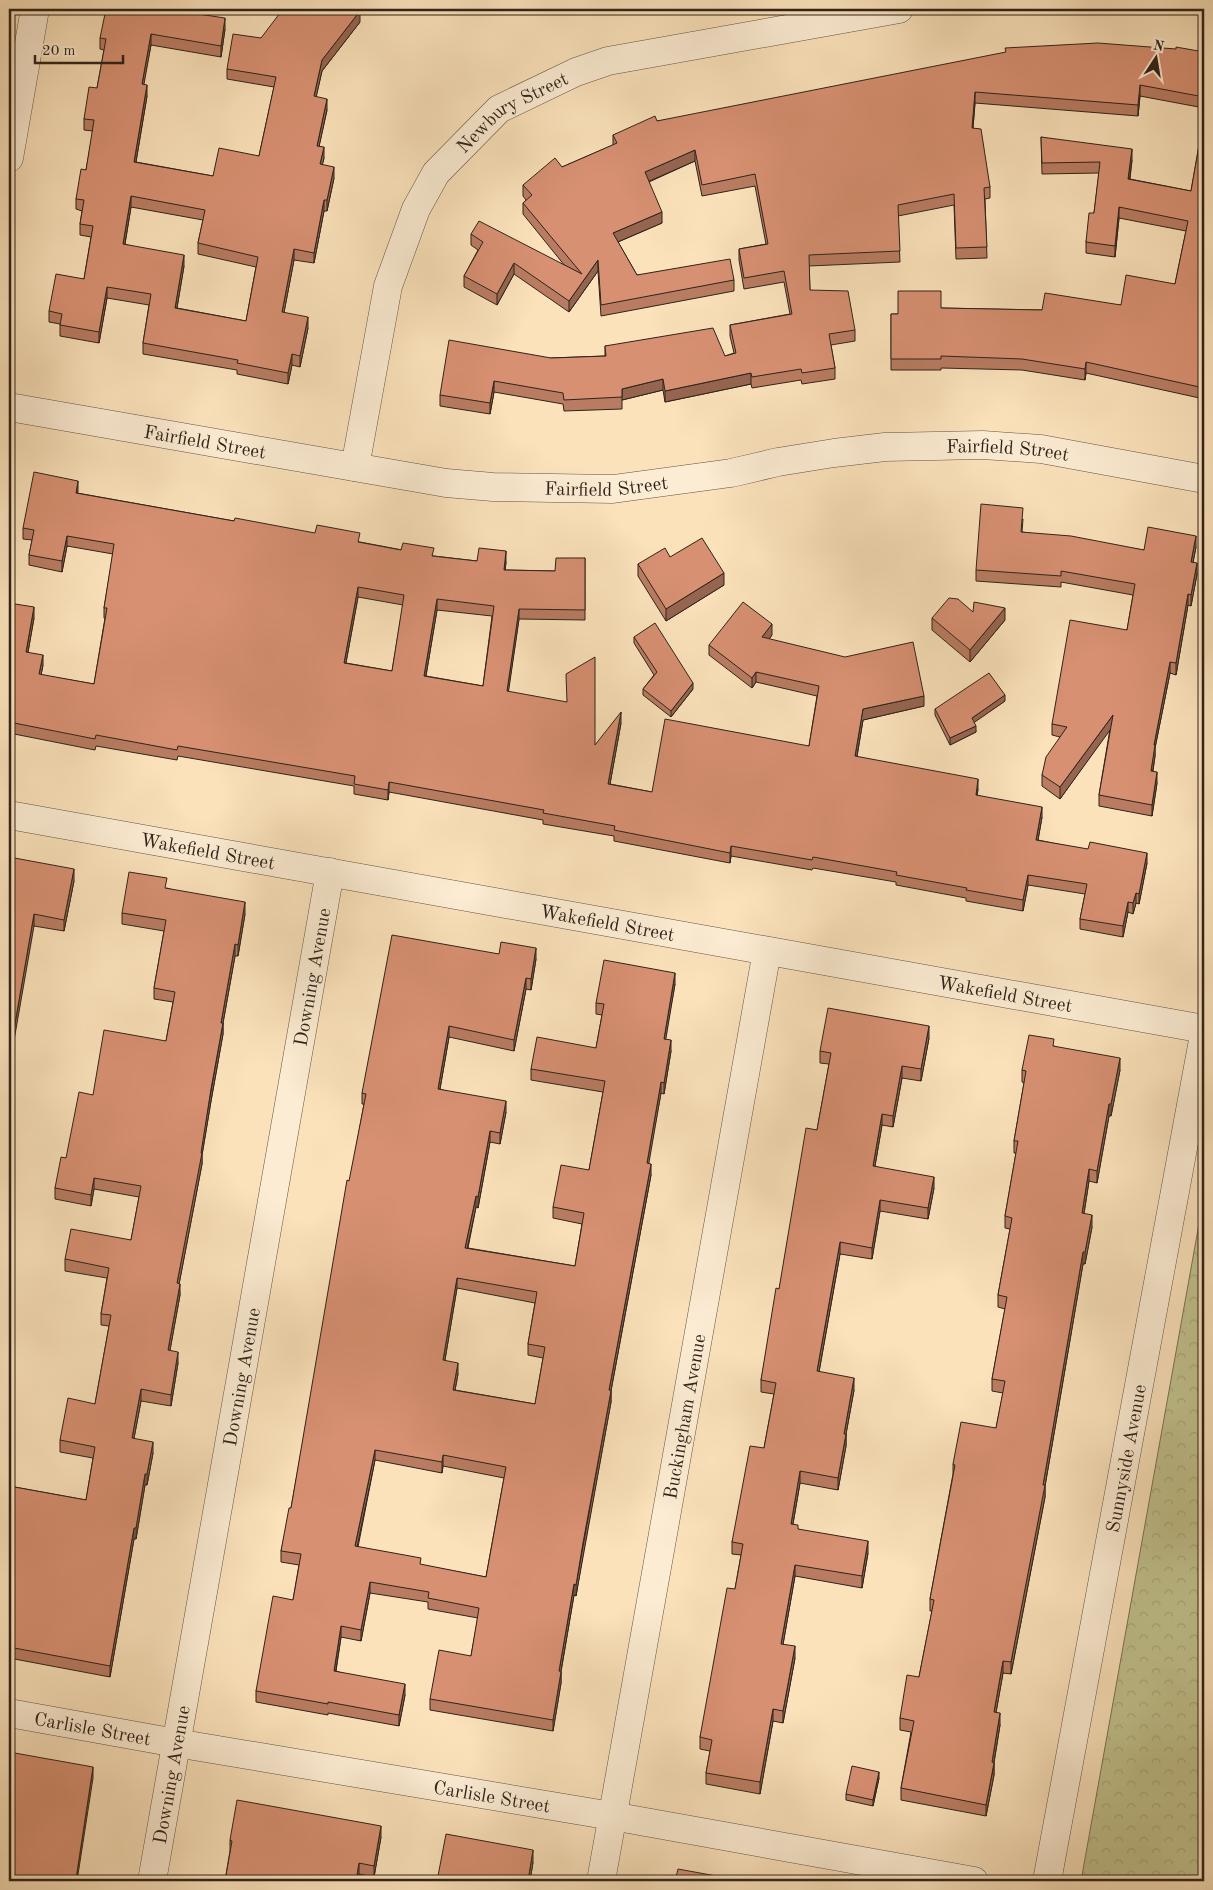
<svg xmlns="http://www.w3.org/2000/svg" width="1213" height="1890" font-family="'Old Standard TT',serif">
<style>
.park{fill:url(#park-crowns);stroke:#787254}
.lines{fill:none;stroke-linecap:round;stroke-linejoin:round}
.street-casing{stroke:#615343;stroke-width:29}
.street{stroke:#fcecd3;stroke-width:28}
.wall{fill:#b97c62;stroke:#2e231b;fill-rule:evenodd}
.shaded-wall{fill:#966550;stroke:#2e231b}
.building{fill:#d79072;stroke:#2e231b;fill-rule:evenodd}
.labels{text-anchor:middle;stroke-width:4;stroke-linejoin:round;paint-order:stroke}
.street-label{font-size:19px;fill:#2e231b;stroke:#fcecd3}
</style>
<defs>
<pattern id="park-crowns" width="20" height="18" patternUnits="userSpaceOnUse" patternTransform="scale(1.25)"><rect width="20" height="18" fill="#c1c28e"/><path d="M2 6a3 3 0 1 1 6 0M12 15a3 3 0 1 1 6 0" fill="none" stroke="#a6a67a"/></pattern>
</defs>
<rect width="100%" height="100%" fill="#fbe2bb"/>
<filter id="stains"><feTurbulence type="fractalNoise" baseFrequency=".004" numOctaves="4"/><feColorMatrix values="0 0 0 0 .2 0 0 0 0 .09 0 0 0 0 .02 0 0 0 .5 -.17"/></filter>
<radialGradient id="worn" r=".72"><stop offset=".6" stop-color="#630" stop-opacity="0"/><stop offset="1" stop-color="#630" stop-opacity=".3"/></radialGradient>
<path class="park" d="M 1204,1196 L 1204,1881 L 1081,1881 Z"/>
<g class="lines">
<g class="street-casing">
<g id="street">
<path d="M 9,158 L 35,9"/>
<path id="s1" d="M 9,407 L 446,483 L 493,487 L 613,489 L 731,473 L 778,462 L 834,453 L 885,447 L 983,445 L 1041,449 L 1204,479"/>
<path id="s2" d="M 355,467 L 388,286 L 416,209 L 436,173 L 499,109 L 576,72 L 608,61 L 899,9"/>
<path id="s3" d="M 9,815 L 1204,1029"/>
<path id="s4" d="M 9,1713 L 176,1743 L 612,1816 L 974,1881"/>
<path id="s5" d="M 152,1881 L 330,872"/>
<path id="s6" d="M 601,1881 L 767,951"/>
<path id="s7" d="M 1047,1881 L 1204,1035"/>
</g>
</g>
<use href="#street" class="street"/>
</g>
<path class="wall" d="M 360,22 L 322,71 L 316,96 L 327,110 L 319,146 L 324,158 L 322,165 L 334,178 L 327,211 L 324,211 L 314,263 L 294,260 L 284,312 L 308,328 L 300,367 L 292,365 L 288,384 L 237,374 L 237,370 L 143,354 L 143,343 L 149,305 L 107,298 L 99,343 L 60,336 L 60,324 L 49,322 L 49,311 L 84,279 L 91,237 L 80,235 L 80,224 L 82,211 L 76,209 L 76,199 L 86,170 L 93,131 L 84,130 L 84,119 L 97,88 L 104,50 L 100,49 L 100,38 L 225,29 L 221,57 L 151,45 L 143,85 L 147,96 L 136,162 L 213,176 L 259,156 L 274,87 L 227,79 L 227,69 L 261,38 ZM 131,207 L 203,220 L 198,243 L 198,254 L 256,267 L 246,321 L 177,308 L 184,266 L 125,244 Z
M 1204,52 L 1204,108 L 1140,96 L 1138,116 L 975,103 L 973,128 L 990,187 L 990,198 L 985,199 L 987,258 L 956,259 L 954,205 L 898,216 L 900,262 L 809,266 L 810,290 L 855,330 L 855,341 L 831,345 L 835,368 L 835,379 L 802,384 L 801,380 L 752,388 L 751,384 L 665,402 L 663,390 L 622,400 L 622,409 L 564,411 L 563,404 L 494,392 L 490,414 L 440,406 L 440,395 L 551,358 L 605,356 L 605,346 L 725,356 L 734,353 L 730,336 L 730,325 L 790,314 L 784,282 L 744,289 L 739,260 L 739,249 L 766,244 L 755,186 L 702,196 L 695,161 L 649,182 L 662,223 L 618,242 L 637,275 L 734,280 L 734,291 L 601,316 L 598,271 L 569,312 L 514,274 L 497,305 L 464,287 L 464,276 L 478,250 L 471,245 L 471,234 L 565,266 L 523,214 L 523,203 L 526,200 L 523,196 L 523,185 L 562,167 L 613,145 L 613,135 L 657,121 Z
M 1204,117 L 1204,399 L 1086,373 L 1085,380 L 1022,370 L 941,368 L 941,370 L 891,370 L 891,314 L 898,314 L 941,308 L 1042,310 L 1121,305 L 1175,284 L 1186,231 L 1119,218 L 1115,257 L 1086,253 L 1086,242 L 1094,213 L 1099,173 L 1042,174 L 1041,137 L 1132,160 L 1130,179 L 1191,191 Z
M 78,491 L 77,493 L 234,521 L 360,542 L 434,556 L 477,561 L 506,562 L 505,570 L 555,571 L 585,558 L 585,620 L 519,619 L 508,692 L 595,745 L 621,723 L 610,784 L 652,792 L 809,746 L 817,696 L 756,682 L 752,688 L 709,655 L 709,645 L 772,635 L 769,639 L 924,706 L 863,720 L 857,757 L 978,789 L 977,795 L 1042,817 L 1038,840 L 1147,863 L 1139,904 L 1136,903 L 1133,914 L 1128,912 L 1123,937 L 1080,929 L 1080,919 L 1085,894 L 1028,885 L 1023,911 L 966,901 L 966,898 L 896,885 L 896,882 L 813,868 L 812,870 L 731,856 L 730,863 L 614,841 L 614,836 L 543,824 L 543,820 L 389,792 L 388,800 L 354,794 L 354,786 L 178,756 L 177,760 L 96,746 L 95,750 L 9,733 L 9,603 L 34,618 L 28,652 L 43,665 L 41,675 L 94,684 L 105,618 L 104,618 L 104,608 L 113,554 L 67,546 L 62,572 L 29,565 L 29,555 L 32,540 L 23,539 L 23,528 ZM 358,597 L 403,605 L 392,671 L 346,663 ZM 437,610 L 492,616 L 483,686 L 426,676 Z
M 1023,519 L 1022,532 L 1144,550 L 1196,547 L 1193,562 L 1197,574 L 1191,606 L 1188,605 L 1176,675 L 1170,673 L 1155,748 L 1155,756 L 1153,771 L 1157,783 L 1152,816 L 1099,806 L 1099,795 L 1110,729 L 1060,799 L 1042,786 L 1042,775 L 1060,737 L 1052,735 L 1052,724 L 1127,630 L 1133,595 L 1061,582 L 1061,587 L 976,581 L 976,570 Z
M 670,557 L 724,585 L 666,621 L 638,576 L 638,564 Z
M 973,612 L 1005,620 L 970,662 L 932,630 L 932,618 Z
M 634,637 L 693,689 L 671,717 L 643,695 L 643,689 L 654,675 L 634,643 Z
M 1005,701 L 974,722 L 976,732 L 950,745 L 935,715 L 935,709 Z
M 9,857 L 74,881 L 64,931 L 34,926 Z
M 167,888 L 245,914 L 238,956 L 235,956 L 223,1023 L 223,1034 L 211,1101 L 202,1155 L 202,1164 L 179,1284 L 180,1295 L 170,1350 L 178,1363 L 171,1406 L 141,1401 L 134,1438 L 153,1453 L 147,1485 L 145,1485 L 136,1539 L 134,1539 L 110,1677 L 9,1658 L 9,1486 L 86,1500 L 93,1458 L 60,1452 L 60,1440 L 95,1404 L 109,1326 L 101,1325 L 101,1314 L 107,1278 L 65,1271 L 65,1259 L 131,1240 L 139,1197 L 94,1189 L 91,1206 L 55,1199 L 55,1188 L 66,1158 L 93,1095 L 166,1041 L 173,1002 L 154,999 L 154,988 L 164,931 L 122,924 L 122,913 Z
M 499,954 L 536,959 L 531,990 L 526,989 L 514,1051 L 449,1037 L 440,1089 L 506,1112 L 500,1144 L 490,1142 L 478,1208 L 476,1207 L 468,1248 L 575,1266 L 582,1224 L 553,1218 L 553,1207 L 589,1170 L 603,1092 L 531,1080 L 531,1069 L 596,1048 L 602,1015 L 596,1014 L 596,1003 L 675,984 L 665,1039 L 671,1051 L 664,1094 L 661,1093 L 648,1163 L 651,1175 L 611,1391 L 611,1402 L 583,1554 L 576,1596 L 574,1595 L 561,1672 L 561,1683 L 553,1731 L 430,1710 L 430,1699 L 471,1656 L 478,1618 L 428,1609 L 428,1602 L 370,1593 L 361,1641 L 341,1637 L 336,1671 L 405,1695 L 399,1726 L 328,1713 L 328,1715 L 256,1702 L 256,1691 L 293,1600 L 299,1565 L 281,1562 L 281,1551 L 291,1508 L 364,1104 L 362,1104 L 362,1093 ZM 457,1288 L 535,1303 L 528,1344 L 528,1355 L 543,1358 L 535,1404 L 455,1390 L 458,1374 L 445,1360 ZM 375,1460 L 442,1473 L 443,1466 L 504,1478 L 486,1577 L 421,1565 L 358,1547 Z
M 929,1038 L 921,1081 L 902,1078 L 893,1127 L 882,1125 L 875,1166 L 934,1188 L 928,1219 L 880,1211 L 872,1259 L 840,1254 L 819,1372 L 854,1390 L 846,1434 L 846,1446 L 838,1490 L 800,1483 L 793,1524 L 798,1529 L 868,1553 L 862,1588 L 795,1576 L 783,1644 L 795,1658 L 783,1723 L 773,1721 L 760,1794 L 706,1784 L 706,1773 L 710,1751 L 700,1749 L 700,1737 L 735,1589 L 741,1555 L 732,1554 L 732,1542 L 764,1448 L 774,1394 L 761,1392 L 761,1380 L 779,1289 L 817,1130 L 829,1064 L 820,1063 L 820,1051 Z
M 1054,1046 L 1120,1070 L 1111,1116 L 1109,1116 L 1097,1183 L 1089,1181 L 1084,1214 L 1092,1227 L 1085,1264 L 1083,1264 L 1054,1434 L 1045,1486 L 1045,1497 L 1011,1674 L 1003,1673 L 996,1712 L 1000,1725 L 994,1763 L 994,1775 L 986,1816 L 901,1800 L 901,1788 L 911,1732 L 900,1730 L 900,1718 L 919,1677 L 932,1611 L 930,1611 L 930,1599 L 953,1474 L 953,1464 L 996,1428 L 1003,1393 L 992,1391 L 992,1379 L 1005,1309 L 998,1307 L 998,1295 L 1010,1229 L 1005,1228 L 1005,1216 L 1016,1153 L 1014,1153 L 1014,1141 L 1024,1083 L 1022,1082 L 1022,1070 Z
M 879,1778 L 873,1806 L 846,1800 L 846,1794 Z
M 381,1837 L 374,1877 L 359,1874 L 358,1881 L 225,1881 L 230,1851 L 230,1840 Z
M 533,1862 L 530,1881 L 438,1881 L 438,1876 Z"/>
<path class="shaded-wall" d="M 360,11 L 360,22 L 322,71 L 314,107 L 314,96 L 322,60 Z
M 225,18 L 225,29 L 221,57 L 221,46 Z
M 151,34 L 151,45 L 142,95 L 142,84 Z
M 147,85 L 147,96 L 134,173 L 134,162 Z
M 1140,85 L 1140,96 L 1138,116 L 1138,105 Z
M 975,92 L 975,103 L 972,139 L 972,128 Z
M 327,99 L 327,110 L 317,156 L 317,146 Z
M 324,147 L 324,158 L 320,175 L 320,164 Z
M 1132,149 L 1132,160 L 1128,190 L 1128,179 Z
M 695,150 L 695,161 L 645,183 L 645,172 Z
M 334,167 L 334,178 L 327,211 L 327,200 Z
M 131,196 L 131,207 L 123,255 L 123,244 Z
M 324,200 L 324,211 L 314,263 L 314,253 Z
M 1119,207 L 1119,218 L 1115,257 L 1115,246 Z
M 662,212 L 662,223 L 613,244 L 613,233 Z
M 294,249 L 294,260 L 282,323 L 282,312 Z
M 184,255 L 184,266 L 175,319 L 175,308 Z
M 598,260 L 598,271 L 569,312 L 569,301 Z
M 514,263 L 514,274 L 497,305 L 497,294 Z
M 107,287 L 107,298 L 99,343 L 99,332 Z
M 308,317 L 308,328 L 300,367 L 300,356 Z
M 292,354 L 292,365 L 288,384 L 288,373 Z
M 1086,362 L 1086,373 L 1085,380 L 1085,369 Z
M 751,373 L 751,384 L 665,402 L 665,391 Z
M 663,379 L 663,390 L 622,400 L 622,389 Z
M 494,381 L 494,392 L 490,414 L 490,403 Z
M 78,481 L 78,491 L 76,503 L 76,493 Z
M 67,536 L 67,546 L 62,572 L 62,561 Z
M 1196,536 L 1196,547 L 1191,573 L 1191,562 Z
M 506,551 L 506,562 L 504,581 L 504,570 Z
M 1197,563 L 1197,574 L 1191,606 L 1191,595 Z
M 724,573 L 724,585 L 666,621 L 666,609 Z
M 358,587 L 358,597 L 344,673 L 344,663 Z
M 1188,594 L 1188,605 L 1176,675 L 1176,663 Z
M 437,599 L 437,610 L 424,687 L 424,676 Z
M 34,607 L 34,618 L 26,663 L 26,652 Z
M 1005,608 L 1005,620 L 970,662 L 970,650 Z
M 519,609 L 519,619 L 507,702 L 507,691 Z
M 772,624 L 772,635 L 762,648 L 762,637 Z
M 43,655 L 43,665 L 39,685 L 39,674 Z
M 1170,662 L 1170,673 L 1155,748 L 1155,756 L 1151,782 L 1151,771 L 1154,745 Z
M 756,672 L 756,682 L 752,688 L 752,678 Z
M 693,683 L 693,689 L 671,717 L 671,711 Z
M 1005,695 L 1005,701 L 972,724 L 972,718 Z
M 924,696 L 924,706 L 863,720 L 855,767 L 855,756 L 863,709 Z
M 621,712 L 621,723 L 608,795 L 608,784 Z
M 1113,715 L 1113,726 L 1060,799 L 1060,787 Z
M 976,726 L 976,732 L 950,745 L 950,738 Z
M 1157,772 L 1157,783 L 1152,816 L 1152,805 Z
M 978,779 L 978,789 L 976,805 L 976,795 Z
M 389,782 L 389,792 L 388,800 L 388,790 Z
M 1042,807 L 1042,817 L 1036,851 L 1036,840 Z
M 731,846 L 731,856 L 730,863 L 730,853 Z
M 1147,853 L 1147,863 L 1139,904 L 1139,894 Z
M 74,869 L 74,881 L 64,931 L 64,920 Z
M 1028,875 L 1028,885 L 1023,911 L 1023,900 Z
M 1136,893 L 1136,903 L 1133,914 L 1133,903 Z
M 245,902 L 245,914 L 238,956 L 238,945 Z
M 1128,902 L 1128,912 L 1123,937 L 1123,926 Z
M 34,914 L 34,926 L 9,1069 L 9,1058 Z
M 235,944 L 235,956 L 221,1034 L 221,1023 Z
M 536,948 L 536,959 L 531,990 L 531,979 Z
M 675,973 L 675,984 L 664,1050 L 664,1039 Z
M 526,978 L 526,989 L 514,1051 L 514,1040 Z
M 223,1023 L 223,1034 L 211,1101 L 202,1155 L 202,1164 L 177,1295 L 177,1283 Z
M 449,1026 L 449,1037 L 438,1100 L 438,1089 Z
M 929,1026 L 929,1038 L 921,1081 L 921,1069 Z
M 671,1040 L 671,1051 L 664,1094 L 664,1083 Z
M 1120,1058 L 1120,1070 L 1111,1116 L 1111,1104 Z
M 902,1066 L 902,1078 L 893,1127 L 893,1116 Z
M 661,1082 L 661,1093 L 647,1174 L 647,1163 Z
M 506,1101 L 506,1112 L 500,1144 L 500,1133 Z
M 1109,1104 L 1109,1116 L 1097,1183 L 1097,1171 Z
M 882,1114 L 882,1125 L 873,1177 L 873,1166 Z
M 490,1131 L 490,1142 L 478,1208 L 478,1197 Z
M 651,1164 L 651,1175 L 609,1401 L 609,1390 Z
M 1089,1169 L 1089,1181 L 1082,1225 L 1082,1213 Z
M 934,1177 L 934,1188 L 928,1219 L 928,1208 Z
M 94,1178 L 94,1189 L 91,1206 L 91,1195 Z
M 476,1196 L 476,1207 L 465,1259 L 465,1248 Z
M 880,1200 L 880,1211 L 872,1259 L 872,1248 Z
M 1092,1215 L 1092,1227 L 1085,1264 L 1085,1252 Z
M 840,1242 L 840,1254 L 817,1383 L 817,1371 Z
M 1083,1252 L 1083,1264 L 1045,1486 L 1045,1497 L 1011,1674 L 1011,1662 L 1043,1485 Z
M 457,1278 L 457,1288 L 443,1371 L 443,1360 Z
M 180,1284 L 180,1295 L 168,1361 L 168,1350 Z
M 178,1352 L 178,1363 L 171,1406 L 171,1395 Z
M 458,1363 L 458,1374 L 453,1401 L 453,1390 Z
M 854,1378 L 854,1390 L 844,1445 L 844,1434 Z
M 141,1389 L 141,1401 L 132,1449 L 132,1438 Z
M 611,1391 L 611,1402 L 576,1596 L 576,1585 Z
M 846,1434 L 846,1446 L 838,1490 L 838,1478 Z
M 153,1442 L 153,1453 L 147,1485 L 147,1474 Z
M 375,1450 L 375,1460 L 355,1557 L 355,1546 Z
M 443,1455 L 443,1466 L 442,1473 L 442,1462 Z
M 800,1471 L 800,1483 L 791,1535 L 791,1524 Z
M 145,1474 L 145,1485 L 136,1539 L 136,1528 Z
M 134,1528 L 134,1539 L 110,1677 L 110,1666 Z
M 868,1541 L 868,1553 L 862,1588 L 862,1576 Z
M 795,1565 L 795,1576 L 781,1656 L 781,1644 Z
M 370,1582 L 370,1593 L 361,1641 L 361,1630 Z
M 574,1584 L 574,1595 L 559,1682 L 559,1671 Z
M 341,1626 L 341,1637 L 334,1682 L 334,1671 Z
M 795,1646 L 795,1658 L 783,1723 L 783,1711 Z
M 1003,1661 L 1003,1673 L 994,1724 L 994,1712 Z
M 561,1672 L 561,1683 L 553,1731 L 553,1720 Z
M 405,1684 L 405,1695 L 399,1726 L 399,1715 Z
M 773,1709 L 773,1721 L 760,1794 L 760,1782 Z
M 1000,1713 L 1000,1725 L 992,1774 L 992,1762 Z
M 994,1763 L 994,1775 L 986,1816 L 986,1805 Z
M 93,1767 L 93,1778 L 77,1881 L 76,1881 Z
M 879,1772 L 879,1778 L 873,1806 L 873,1800 Z
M 381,1826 L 381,1837 L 374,1877 L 374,1866 Z
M 533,1850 L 533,1862 L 530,1881 L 528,1881 Z
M 359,1863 L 359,1874 L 358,1881 L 356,1881 Z"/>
<path class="building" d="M 106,9 L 165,9 L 225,18 L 221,46 L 151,34 L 142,84 L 147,85 L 134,162 L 213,176 L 219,148 L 259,156 L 276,77 L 227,69 L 233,34 L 261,38 L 283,9 L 358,9 L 360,11 L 322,60 L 314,96 L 327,99 L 317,146 L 324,147 L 320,164 L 334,167 L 327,200 L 324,200 L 314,253 L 294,249 L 282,312 L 308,317 L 300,356 L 292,354 L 288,373 L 237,363 L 238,360 L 143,343 L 151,294 L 107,287 L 99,332 L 60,325 L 62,314 L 49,311 L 56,274 L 84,279 L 93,226 L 80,224 L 84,200 L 76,199 L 81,169 L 86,170 L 94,120 L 84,119 L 89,87 L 97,88 L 106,39 L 100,38 ZM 131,196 L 205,210 L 198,243 L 258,257 L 246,321 L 175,308 L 184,255 L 123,244 Z
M 1098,43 L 1176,49 L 1176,47 L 1204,52 L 1204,97 L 1140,85 L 1138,105 L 975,92 L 972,128 L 981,129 L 990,187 L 984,188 L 987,247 L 956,248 L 954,194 L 898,205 L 900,251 L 809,255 L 810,290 L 848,291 L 855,330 L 829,334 L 835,368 L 802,373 L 801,369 L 752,377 L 751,373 L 665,391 L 663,379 L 622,389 L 622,397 L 564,400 L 563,393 L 494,381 L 490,403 L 440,395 L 449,340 L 551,358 L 606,356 L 605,346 L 713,328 L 725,356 L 736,353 L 730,325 L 792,314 L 784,271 L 744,278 L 739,249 L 768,244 L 755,174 L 702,185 L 695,150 L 645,172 L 662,212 L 613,233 L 637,275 L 730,259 L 734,280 L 601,305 L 598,260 L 569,301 L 514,263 L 497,294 L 464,276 L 483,242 L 471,234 L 479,221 L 582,274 L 523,203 L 532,195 L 523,185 L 555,158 L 562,167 L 617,143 L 613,135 L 655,116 L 657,121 L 1006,52 L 1005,48 Z
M 1204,117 L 1204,388 L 1086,362 L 1085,369 L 1022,359 L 941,356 L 941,359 L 891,359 L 891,314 L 898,314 L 898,291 L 941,291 L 941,308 L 1042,310 L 1045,293 L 1121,305 L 1126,275 L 1175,284 L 1188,221 L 1119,207 L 1115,246 L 1086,242 L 1089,213 L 1094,213 L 1100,162 L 1042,163 L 1041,137 L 1132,149 L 1128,179 L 1191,191 Z
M 34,472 L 78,481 L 76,493 L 234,521 L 235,518 L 315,533 L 317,525 L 360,533 L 358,542 L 401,550 L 403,543 L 434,548 L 432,556 L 477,561 L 479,548 L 506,551 L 504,570 L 555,571 L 556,558 L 585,558 L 585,610 L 519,609 L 507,691 L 567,702 L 566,674 L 595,657 L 595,745 L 621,712 L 608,784 L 652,792 L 665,719 L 809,746 L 819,686 L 756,672 L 752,678 L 709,645 L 743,602 L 772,624 L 762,637 L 845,657 L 913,642 L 924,696 L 863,709 L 855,756 L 978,779 L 976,795 L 1042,807 L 1036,840 L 1088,849 L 1090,842 L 1147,853 L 1139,894 L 1136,893 L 1133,903 L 1128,902 L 1123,926 L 1080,919 L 1087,884 L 1028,875 L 1023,900 L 966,890 L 967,888 L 896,875 L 897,872 L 813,857 L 812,860 L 731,846 L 730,853 L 614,830 L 615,826 L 543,813 L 544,810 L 389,782 L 388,790 L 354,784 L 355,776 L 178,746 L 177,750 L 96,735 L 95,739 L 9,722 L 9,603 L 34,607 L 26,652 L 43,655 L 39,674 L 94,684 L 107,608 L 104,608 L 114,544 L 67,536 L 62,561 L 29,555 L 34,530 L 23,528 ZM 358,587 L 404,595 L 392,671 L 344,663 ZM 437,599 L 494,606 L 483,686 L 424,676 Z
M 981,504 L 1023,508 L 1021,532 L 1071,536 L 1144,550 L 1148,527 L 1196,536 L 1191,562 L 1197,563 L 1191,595 L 1188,594 L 1176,663 L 1170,662 L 1154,745 L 1155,745 L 1151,771 L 1157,772 L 1152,805 L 1099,795 L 1113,715 L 1060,787 L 1042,775 L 1046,757 L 1067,727 L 1052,724 L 1070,620 L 1127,630 L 1135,584 L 1061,571 L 1061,576 L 976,570 Z
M 702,538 L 724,573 L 666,609 L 638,564 L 665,548 L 670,557 Z
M 949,598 L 958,599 L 973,612 L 974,602 L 1005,608 L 970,650 L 932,618 Z
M 655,623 L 693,683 L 671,711 L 643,689 L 657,672 L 634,637 Z
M 989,673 L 1005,695 L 972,718 L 976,726 L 950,738 L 935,709 Z
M 9,857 L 74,869 L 64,920 L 34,914 L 9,1058 Z
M 129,872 L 167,878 L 165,888 L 245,902 L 238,945 L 235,944 L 221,1023 L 223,1023 L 211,1089 L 201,1153 L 202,1153 L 177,1283 L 180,1284 L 168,1350 L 178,1352 L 171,1395 L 141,1389 L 132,1438 L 153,1442 L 147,1474 L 145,1474 L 136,1528 L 134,1528 L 110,1666 L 9,1647 L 9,1486 L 86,1500 L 95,1447 L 60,1440 L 68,1398 L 95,1404 L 111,1315 L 101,1314 L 109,1268 L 65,1259 L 71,1229 L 131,1240 L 141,1186 L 94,1178 L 91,1195 L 55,1188 L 61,1157 L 66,1158 L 79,1092 L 93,1095 L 104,1030 L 166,1041 L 175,992 L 154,988 L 166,920 L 122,913 Z
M 392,935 L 499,954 L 501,942 L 536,948 L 531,979 L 526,978 L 514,1040 L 449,1026 L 438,1089 L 506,1101 L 500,1133 L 490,1131 L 478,1197 L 476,1196 L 465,1248 L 575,1266 L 584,1213 L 553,1207 L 561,1165 L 589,1170 L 605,1081 L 531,1069 L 537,1037 L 596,1048 L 604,1004 L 596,1003 L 604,960 L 675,973 L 664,1039 L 671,1040 L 664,1083 L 661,1082 L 647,1163 L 651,1164 L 609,1390 L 611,1391 L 583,1543 L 576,1585 L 574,1584 L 559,1671 L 561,1672 L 553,1720 L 430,1699 L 439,1650 L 471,1656 L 479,1608 L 428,1598 L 429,1592 L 370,1582 L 361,1630 L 341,1626 L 334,1671 L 405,1684 L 399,1715 L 328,1702 L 328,1704 L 256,1691 L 273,1596 L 293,1600 L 301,1554 L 281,1551 L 289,1508 L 291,1508 L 347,1180 L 349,1181 L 366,1094 L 362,1093 ZM 457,1278 L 537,1292 L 528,1344 L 545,1347 L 535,1404 L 453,1390 L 458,1363 L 443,1360 ZM 375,1450 L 442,1462 L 443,1455 L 506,1467 L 486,1577 L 420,1564 L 421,1558 L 355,1546 Z
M 828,1008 L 929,1026 L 921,1069 L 902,1066 L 893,1116 L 882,1114 L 873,1166 L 934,1177 L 928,1208 L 880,1200 L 872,1248 L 840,1242 L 817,1371 L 854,1378 L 844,1434 L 846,1434 L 838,1478 L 800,1471 L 791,1524 L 798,1525 L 798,1529 L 868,1541 L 862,1576 L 795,1565 L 781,1644 L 795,1646 L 783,1711 L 773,1709 L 760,1782 L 706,1773 L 712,1740 L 700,1737 L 727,1588 L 735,1589 L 743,1544 L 732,1542 L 750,1446 L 764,1448 L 776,1383 L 761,1380 L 776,1288 L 779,1289 L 806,1128 L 817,1130 L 831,1053 L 820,1051 Z
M 1029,1035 L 1054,1039 L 1053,1046 L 1120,1058 L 1111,1104 L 1109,1104 L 1097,1171 L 1089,1169 L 1082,1213 L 1092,1215 L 1085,1252 L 1083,1252 L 1054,1422 L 1043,1485 L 1045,1485 L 1011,1662 L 1003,1661 L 994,1712 L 1000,1713 L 992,1762 L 994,1763 L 986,1805 L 901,1788 L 914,1721 L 900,1718 L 907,1675 L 919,1677 L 934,1600 L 930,1599 L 955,1465 L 953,1464 L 961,1422 L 996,1428 L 1005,1381 L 992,1379 L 1007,1297 L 998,1295 L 1012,1218 L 1005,1216 L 1018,1141 L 1014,1141 L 1026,1071 L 1022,1070 Z
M 9,1752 L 93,1767 L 76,1879 L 73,1879 L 72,1881 L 9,1881 Z
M 852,1766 L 879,1772 L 873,1800 L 846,1794 Z
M 237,1800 L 381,1826 L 374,1866 L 359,1863 L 356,1881 L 225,1881 L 232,1841 L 230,1840 Z
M 446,1834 L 533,1850 L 528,1881 L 454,1881 L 454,1879 L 438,1876 Z
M 678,1869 L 744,1881 L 675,1881 Z"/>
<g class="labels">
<g class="street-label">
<text dy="7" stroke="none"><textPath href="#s2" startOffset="406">Newbury Street</textPath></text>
<text dy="7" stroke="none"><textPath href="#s1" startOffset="199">Fairfield Street</textPath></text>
<text dy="7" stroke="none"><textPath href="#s1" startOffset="1009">Fairfield Street</textPath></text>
<text dy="7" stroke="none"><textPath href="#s1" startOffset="604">Fairfield Street</textPath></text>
<text dy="7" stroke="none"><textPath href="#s3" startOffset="202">Wakefield Street</textPath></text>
<text dy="7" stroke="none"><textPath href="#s3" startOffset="608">Wakefield Street</textPath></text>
<text dy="7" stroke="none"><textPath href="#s5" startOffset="918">Downing Avenue</textPath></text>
<text dy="7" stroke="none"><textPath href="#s3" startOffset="1012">Wakefield Street</textPath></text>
<text dy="7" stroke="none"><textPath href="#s5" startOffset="512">Downing Avenue</textPath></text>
<text dy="7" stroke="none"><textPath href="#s6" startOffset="472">Buckingham Avenue</textPath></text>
<text dy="7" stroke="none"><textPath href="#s7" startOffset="430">Sunnyside Avenue</textPath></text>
<text dy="7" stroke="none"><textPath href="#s4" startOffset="85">Carlisle Street</textPath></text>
<text dy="7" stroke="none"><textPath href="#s5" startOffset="108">Downing Avenue</textPath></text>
<text dy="7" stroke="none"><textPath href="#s4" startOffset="490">Carlisle Street</textPath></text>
</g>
</g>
<rect width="1213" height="1890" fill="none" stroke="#fbe2bb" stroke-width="30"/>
<rect x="10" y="10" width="1193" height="1870" fill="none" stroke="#2e231b" stroke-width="2.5"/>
<rect x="15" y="15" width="1183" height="1860" fill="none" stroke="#2e231b"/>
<g transform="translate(1156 58) rotate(12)" stroke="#fcecd3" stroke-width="4" paint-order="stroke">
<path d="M0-4L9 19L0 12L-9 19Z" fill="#2e231b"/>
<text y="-8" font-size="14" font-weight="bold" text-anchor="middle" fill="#2e231b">N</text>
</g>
<path d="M35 55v8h88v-8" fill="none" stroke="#2e231b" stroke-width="2.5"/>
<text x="42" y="55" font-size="15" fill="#2e231b" stroke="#fcecd3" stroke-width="4" paint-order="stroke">20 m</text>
<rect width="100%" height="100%" filter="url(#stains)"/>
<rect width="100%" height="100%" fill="url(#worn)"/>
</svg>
